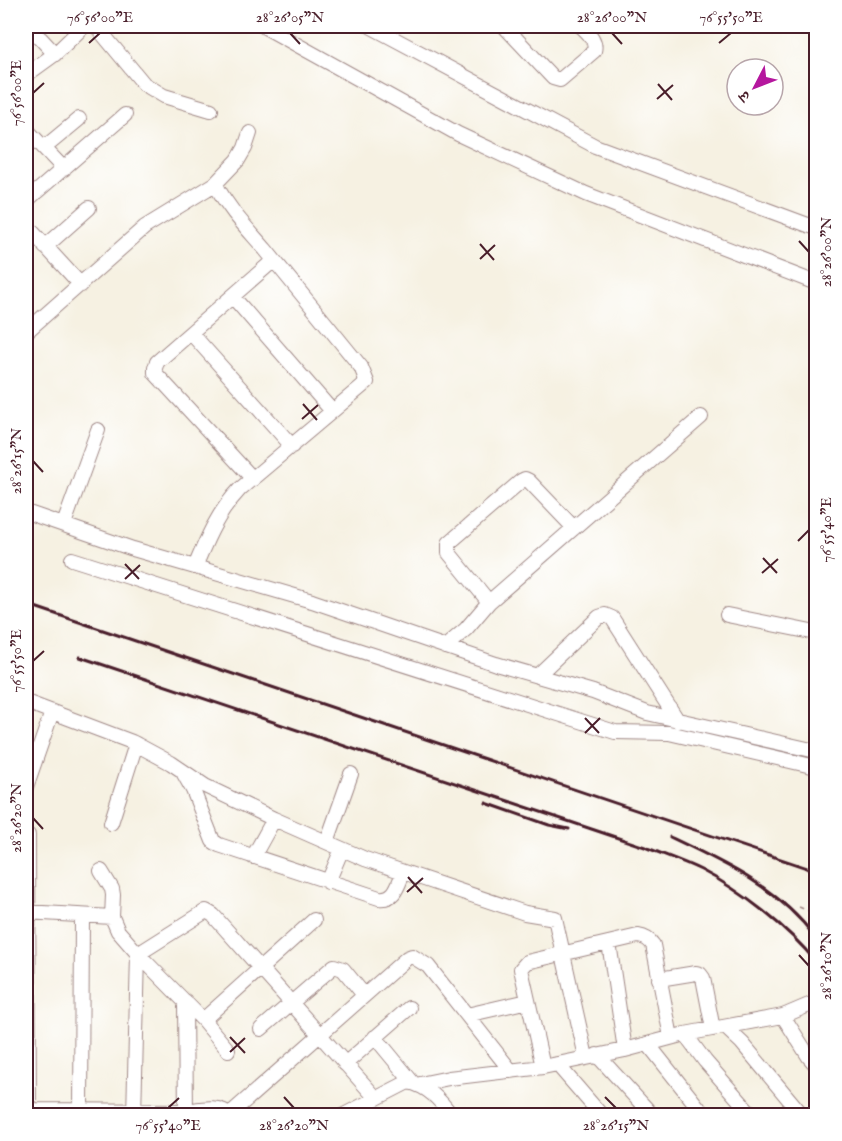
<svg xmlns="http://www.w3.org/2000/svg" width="842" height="1141" font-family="'IM FELL English','Noto Serif Devanagari',serif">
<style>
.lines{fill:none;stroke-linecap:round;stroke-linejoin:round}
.minor-casing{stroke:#a08886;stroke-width:16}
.path{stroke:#a08886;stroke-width:1.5;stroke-dasharray:4.5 4.5;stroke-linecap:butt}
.minor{stroke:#fff;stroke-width:14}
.rail{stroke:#4a1f2b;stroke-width:3}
.ticks{fill:none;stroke:#4a1f2b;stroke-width:2}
.neatline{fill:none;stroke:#4a1f2b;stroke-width:2}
.ticks-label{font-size:15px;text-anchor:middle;fill:#4a1f2b}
</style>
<rect width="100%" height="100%" fill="#fff"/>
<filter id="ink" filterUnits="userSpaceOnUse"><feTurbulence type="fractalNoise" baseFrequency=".0167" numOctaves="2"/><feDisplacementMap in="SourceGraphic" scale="12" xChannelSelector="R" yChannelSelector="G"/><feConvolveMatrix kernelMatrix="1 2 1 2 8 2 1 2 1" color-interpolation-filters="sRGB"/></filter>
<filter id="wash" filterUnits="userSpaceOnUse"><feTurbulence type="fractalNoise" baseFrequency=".008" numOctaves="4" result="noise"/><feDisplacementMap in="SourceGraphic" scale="24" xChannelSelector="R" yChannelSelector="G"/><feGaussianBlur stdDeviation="1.35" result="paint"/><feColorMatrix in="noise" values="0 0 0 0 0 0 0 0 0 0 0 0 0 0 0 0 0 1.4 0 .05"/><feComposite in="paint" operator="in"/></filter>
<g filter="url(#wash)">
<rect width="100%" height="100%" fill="#f6f1e2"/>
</g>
<g filter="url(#ink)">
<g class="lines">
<g class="minor-casing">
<path id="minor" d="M 29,26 L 55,54
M 96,26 L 144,84 L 164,96 L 211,110
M 263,26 L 458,134 L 586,194 L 816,283
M 370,26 L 595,146 L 816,228
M 504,26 L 553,78 L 560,80 L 594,51 C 597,40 588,33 581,26
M 26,75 L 55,54 L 84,26
M 26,129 L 64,169
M 44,148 L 79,119
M 26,201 L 125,115
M 26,225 L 81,285
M 45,247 L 89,208
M 233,297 L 332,411
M 26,332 L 145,227 L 215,184 L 238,160 L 245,148 L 250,133
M 191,333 L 292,446
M 253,479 L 155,373 L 155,368 L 157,362 L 274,260
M 26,512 L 133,549 L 312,601 L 496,664 L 593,692 L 647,713 L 816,751
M 64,524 L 98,430
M 72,559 L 615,732 L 669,733 L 816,767
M 195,567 C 207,538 218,512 240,489 L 367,382 L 361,367 C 329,328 297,288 265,249 C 245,226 230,211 215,184
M 489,602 L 449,553 L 449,543 L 521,481 L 525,479 L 529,481 L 574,528
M 727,615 L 816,633
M 445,647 L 466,629 L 489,602 L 701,417
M 537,676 L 599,617 L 605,615 L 612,618 L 678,721
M 26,702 L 132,742 L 171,763 L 205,786 L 274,819 L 365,859 L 525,913 L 555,918 L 586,1057
M 184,774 L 193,790 L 213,841 L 219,845 L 379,898 C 395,900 398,885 403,873
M 26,787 L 52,712
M 111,823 L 136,744
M 28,835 L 29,1116
M 327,842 L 351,774
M 253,857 L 274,819
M 101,871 L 112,889 L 113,895 L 112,917 L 118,931 L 138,954 L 203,1020 L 228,1050
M 328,882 L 342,849
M 26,912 L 112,917
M 609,943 L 625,1050
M 659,979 L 696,973 L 700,974 L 703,978 L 713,1029
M 185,1001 L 186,1116
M 467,1015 L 528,1001
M 783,1016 L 809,1057 L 816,1065
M 203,1020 L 314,920
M 725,1027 L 742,1043 L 803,1116
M 261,1029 L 334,966 L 343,969 L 364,995
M 685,1034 L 705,1061 L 753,1116
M 375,1037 L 413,1083
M 648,1044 L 705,1116
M 597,1055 L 653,1116
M 345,1064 L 409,1008
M 557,1064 L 602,1116
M 543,1067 L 521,969 L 527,962 L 638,936 C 645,937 649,939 653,945 L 671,1037
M 420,1084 L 449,1078 L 543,1067 L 625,1050 L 685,1034 L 783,1016 L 816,1002
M 29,1110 L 186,1111 C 201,1109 219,1104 231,1116
M 230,1114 L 407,958 L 412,956 L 428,966 L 511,1071
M 81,1116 L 82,916
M 134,1116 L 138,954 L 206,911 L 213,915 L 376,1098
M 342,1116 L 408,1082 C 428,1086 440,1100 452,1116
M 816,1116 L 816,1115"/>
</g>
<path class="path" d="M 799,907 L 816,914"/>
<use href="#minor" class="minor"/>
<path class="rail" d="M 26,604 L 816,871
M 80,657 L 645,847 C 664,855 683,861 701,870 C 740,890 789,928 816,962
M 486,803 L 549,825 L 569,829
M 670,837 C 727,864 777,887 816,938"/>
</g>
</g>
<path class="ticks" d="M 290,33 L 300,44M 612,33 L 622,44M 89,43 L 100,33M 719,43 L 731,33M 658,84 L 672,100M 33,93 L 44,83M 657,99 L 673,85M 799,241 L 809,252M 480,244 L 494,260M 480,259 L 495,245M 303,404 L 317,420M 302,419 L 318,405M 33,461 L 43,472M 798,541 L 809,530M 763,558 L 777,573M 125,564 L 139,579M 762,573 L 778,559M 125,579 L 140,565M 33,661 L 44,651M 585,718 L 599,733M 585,733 L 600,718M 33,818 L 43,829M 408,877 L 422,893M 407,892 L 423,878M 799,955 L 809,966M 230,1037 L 245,1053M 230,1052 L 245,1038M 284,1097 L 294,1108M 605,1097 L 616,1108M 168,1108 L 179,1098"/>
<rect width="842" height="1141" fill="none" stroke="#fff" stroke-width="66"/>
<g transform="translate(755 87) rotate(228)"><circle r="28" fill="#ffffff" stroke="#b7a5aa" stroke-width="1.5"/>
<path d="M0-4.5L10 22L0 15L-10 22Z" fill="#b5179e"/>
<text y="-9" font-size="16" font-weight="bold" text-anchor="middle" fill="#4a1f2b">उ</text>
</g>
<rect x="33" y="33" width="776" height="1075" class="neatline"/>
<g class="ticks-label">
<text x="100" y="22">76°56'00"E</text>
<text x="290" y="22">28°26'05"N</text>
<text x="612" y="22">28°26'00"N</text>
<text x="731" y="22">76°55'50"E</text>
<text transform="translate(16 93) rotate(-90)" y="5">76°56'00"E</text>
<text transform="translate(826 252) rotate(-90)" y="5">28°26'00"N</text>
<text transform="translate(16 461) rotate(-90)" y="5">28°26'15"N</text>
<text transform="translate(826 530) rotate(-90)" y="5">76°55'40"E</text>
<text transform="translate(16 661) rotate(-90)" y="5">76°55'50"E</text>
<text transform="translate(16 818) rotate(-90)" y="5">28°26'20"N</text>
<text transform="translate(826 966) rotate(-90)" y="5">28°26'10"N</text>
<text x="168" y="1130">76°55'40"E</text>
<text x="294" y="1130">28°26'20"N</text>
<text x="616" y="1130">28°26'15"N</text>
</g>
</svg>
